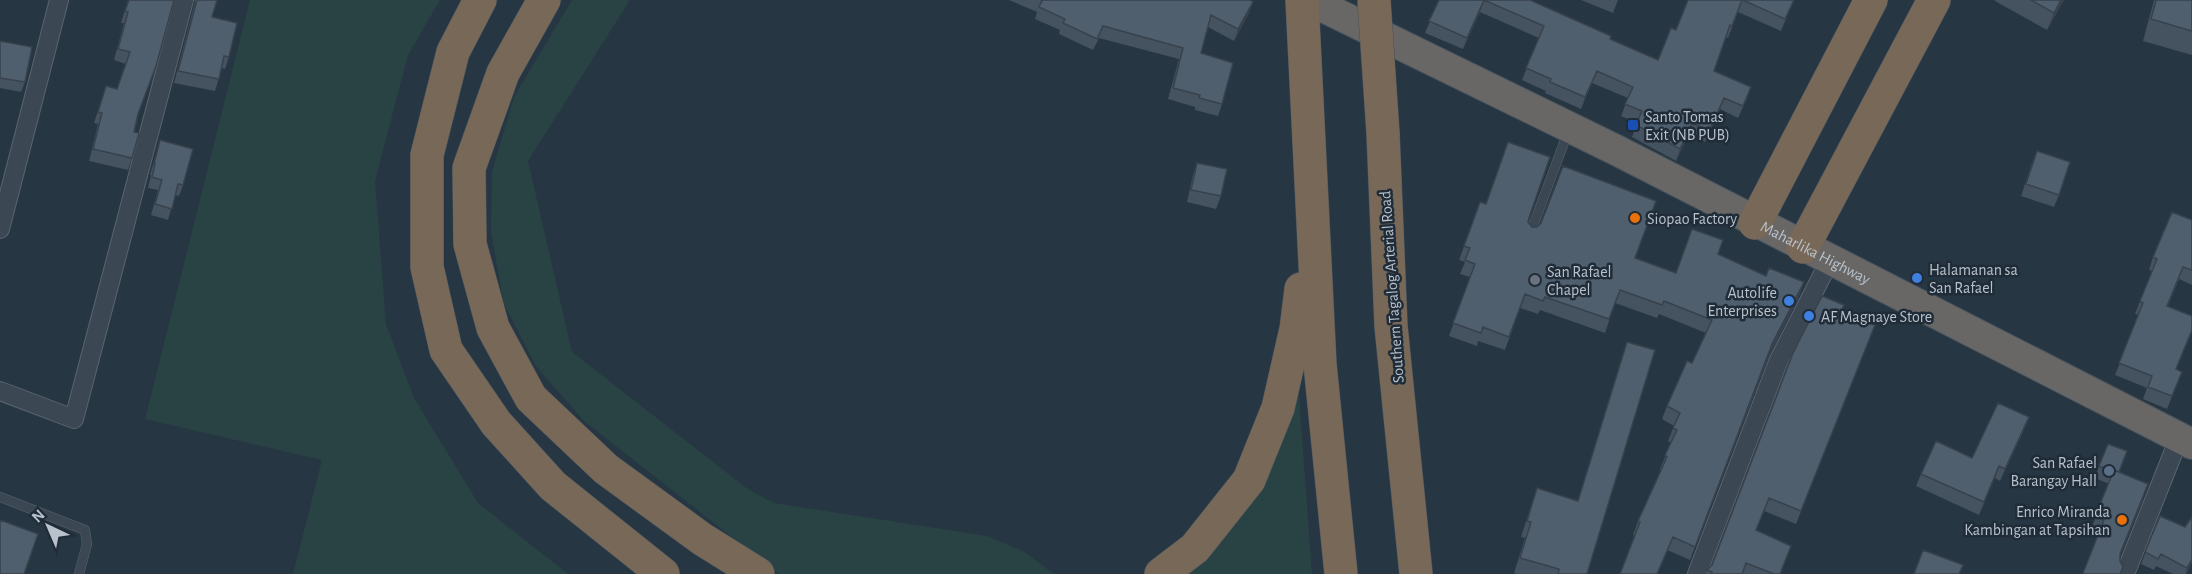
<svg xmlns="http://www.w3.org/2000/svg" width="2192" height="574" font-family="'Alegreya Sans',sans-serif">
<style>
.green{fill:#294344}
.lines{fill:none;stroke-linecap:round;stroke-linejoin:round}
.service-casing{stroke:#596570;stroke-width:10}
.minor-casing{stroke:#596570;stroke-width:20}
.trunk-casing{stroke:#46525d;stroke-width:32}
.motorway-casing{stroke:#46525d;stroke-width:34}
.service{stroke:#3b4752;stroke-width:9}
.minor{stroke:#3b4752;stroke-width:18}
.trunk{stroke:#686765;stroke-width:30}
.motorway{stroke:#786858;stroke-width:33}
.motorway-bridge-casing{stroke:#46525d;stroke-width:34;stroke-linecap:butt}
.motorway-bridge{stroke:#786858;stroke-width:33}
.wall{fill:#45525f}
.shaded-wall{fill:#38424d}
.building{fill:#505f6e;stroke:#38424d;stroke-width:1.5}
.transit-dot{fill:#1a4fb4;stroke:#202c38;stroke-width:2}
.food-dot{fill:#e8710a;stroke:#202c38;stroke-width:2}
.shop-dot{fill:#3f7fe0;stroke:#202c38;stroke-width:2}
.worship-dot{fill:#6b7280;stroke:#202c38;stroke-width:2}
.service-dot{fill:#5c6f8a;stroke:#202c38;stroke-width:2}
.labels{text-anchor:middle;stroke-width:5;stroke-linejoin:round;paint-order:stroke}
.poi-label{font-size:16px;fill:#b8c2cc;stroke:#202c38;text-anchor:start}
.street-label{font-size:16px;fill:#b8c2cc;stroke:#202c38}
</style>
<rect width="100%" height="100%" fill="#273643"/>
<path class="green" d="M 250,0 L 440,0 L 408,55 L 375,181 L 386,324 L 414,398 L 478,503 L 568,574 L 293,574 L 322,460 L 145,419 Z
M 572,0 L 630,0 L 528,161 L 572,352 L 749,490 L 774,503 L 987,536 L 1023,551 L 1054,574 L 779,574 L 584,421 L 536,366 L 504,304 L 491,232 L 492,172 L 514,97 Z
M 1298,382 L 1312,574 L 1182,574 Z"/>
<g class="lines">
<g class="service-casing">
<path id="service" d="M 1530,234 L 1568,132
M 0,497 L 85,530 L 87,544 L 79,574"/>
</g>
<g class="minor-casing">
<path id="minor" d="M 0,229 L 59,0
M 0,391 L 74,419 L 184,0
M 1697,574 L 1778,362 L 1830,260
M 2125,574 L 2179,438"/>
</g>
<g class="trunk-casing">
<g id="trunk">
<path id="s1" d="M 1309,0 L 1616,150 L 2192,444"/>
</g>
</g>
<g class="motorway-casing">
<path id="motorway" d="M 480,0 L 453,52 L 427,155 L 427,267 L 446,350 L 496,423 L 553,486 L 663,574
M 544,0 L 503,73 L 469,168 L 470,244 L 493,328 L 531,398 L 606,469 L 702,539 L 758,574
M 1302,0 L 1320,364 L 1341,574
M 1383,133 L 1391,326 L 1416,574
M 1755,223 L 1871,0
M 1803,247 L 1934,0
M 1161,574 L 1195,548 L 1249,480 L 1278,408 L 1296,329 L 1301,289"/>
</g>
<use href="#service" class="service"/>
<use href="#minor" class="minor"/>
<use href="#trunk" class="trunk"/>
<use href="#motorway" class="motorway"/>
<g class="motorway-bridge-casing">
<path id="motorway-bridge" d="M 1374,0 L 1383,133"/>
</g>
<use href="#motorway-bridge" class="motorway-bridge"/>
</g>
<path class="wall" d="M 128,0 L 174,0 L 138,115 L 134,132 L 132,158 L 128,170 L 89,161 L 98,124 L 94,123 L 106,86 L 117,89 L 126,64 L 114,60 L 124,23 L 121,23 Z
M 194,0 L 217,0 L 212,17 L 229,57 L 225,69 L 222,68 L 215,91 L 174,83 L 195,2 Z
M 1009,0 L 1250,0 L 1249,13 L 1234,41 L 1208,27 L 1201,53 L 1222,104 L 1218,116 L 1195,110 L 1195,107 L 1168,99 L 1179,59 L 1099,38 L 1093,50 L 1059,34 L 1060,30 L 1035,19 L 1037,12 Z
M 1439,0 L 1530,0 L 1610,39 L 1658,60 L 1676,30 L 1688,0 L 1794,0 L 1781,31 L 1738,12 L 1728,38 L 1726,37 L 1714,71 L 1747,99 L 1738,118 L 1720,109 L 1705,142 L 1688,135 L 1676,161 L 1632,137 L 1637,123 L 1621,116 L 1628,98 L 1592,83 L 1581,109 L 1545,93 L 1546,91 L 1522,80 L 1539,38 L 1480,12 L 1463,49 L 1425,33 Z
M 1581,0 L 1618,0 L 1613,13 Z
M 1995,0 L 2064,0 L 2047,30 L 1995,1 Z
M 2154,0 L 2192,0 L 2192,55 L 2143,41 Z
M 0,41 L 25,82 L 21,92 L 0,88 Z
M 160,140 L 183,185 L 179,196 L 175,195 L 168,220 L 151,215 L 158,190 L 148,188 L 151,175 L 150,175 Z
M 1197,163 L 1221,196 L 1216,209 L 1187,202 L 1193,175 Z
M 2032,163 L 2059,195 L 2054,207 L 2021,196 Z
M 1480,202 L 1529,218 L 1528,222 L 1532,227 L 1635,258 L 1676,273 L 1718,254 L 1766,276 L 1804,282 L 1799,296 L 1768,358 L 1690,560 L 1633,535 L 1638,521 L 1661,470 L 1660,469 L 1671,443 L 1668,441 L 1674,426 L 1662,419 L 1667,406 L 1692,363 L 1706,333 L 1659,314 L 1657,318 L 1615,303 L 1605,333 L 1540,310 L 1538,314 L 1520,308 L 1505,350 L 1478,341 L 1477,346 L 1449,336 L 1470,277 L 1460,274 L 1465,262 L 1459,260 Z
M 2192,220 L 2192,285 L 2179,279 L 2168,306 L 2177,384 L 2167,409 L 2143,399 L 2147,388 L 2115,375 L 2139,315 L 2135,314 L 2152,271 L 2149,270 L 2153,257 Z
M 1841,312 L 1870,338 L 1796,524 L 1764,511 L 1756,531 L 1791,546 L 1780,574 L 1705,574 L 1707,570 L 1712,565 Z
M 1627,342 L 1587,574 L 1518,574 L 1514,573 L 1525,538 L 1521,537 L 1537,488 L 1578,501 L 1622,357 Z
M 2024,430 L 2000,481 L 1995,478 L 1979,515 L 1916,486 L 1921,474 L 1972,458 Z
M 2099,466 L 2119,472 L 2143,499 L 2120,556 L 2120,574 L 2083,574 L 2098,535 L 2090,532 L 2109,484 L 2095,478 Z
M 2160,516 L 2192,562 L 2186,574 L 2173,574 L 2156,566 L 2154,570 L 2141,564 Z"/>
<path class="shaded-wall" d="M 1484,0 L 1480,12 L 1463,49 L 1467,38 Z
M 2061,0 L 2064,0 L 2047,30 L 2054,13 Z
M 1253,2 L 1249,13 L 1234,41 L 1238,29 Z
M 1597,71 L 1592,83 L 1581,109 L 1585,97 Z
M 1751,87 L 1747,99 L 1738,118 L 1743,106 Z
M 1724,98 L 1720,109 L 1705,142 L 1709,131 Z
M 1692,123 L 1688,135 L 1676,161 L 1680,149 Z
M 1804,282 L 1799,296 L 1768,358 L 1690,560 L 1772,344 Z
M 2029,417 L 2024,430 L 2000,481 L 2005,469 Z
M 1999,466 L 1995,478 L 1979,515 L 1984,502 Z
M 2192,559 L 2192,562 L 2185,574 L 2187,568 Z"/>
<path class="building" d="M 129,0 L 174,0 L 156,66 L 138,114 L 134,132 L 139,133 L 132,158 L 93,149 L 102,113 L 98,112 L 106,86 L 117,89 L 130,52 L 118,49 L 128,12 L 125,11 Z
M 197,0 L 217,0 L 212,17 L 237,23 L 229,57 L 224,56 L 219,79 L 178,71 Z
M 1041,0 L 1250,0 L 1253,2 L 1238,29 L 1211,15 L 1201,53 L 1233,63 L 1222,104 L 1199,98 L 1200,95 L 1173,88 L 1183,48 L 1103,26 L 1097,39 L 1063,23 L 1065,19 L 1039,7 L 1042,1 Z
M 1439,0 L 1484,0 L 1467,38 L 1429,21 Z
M 1484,0 L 1530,0 L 1611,36 L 1610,39 L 1658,60 L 1671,28 L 1676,30 L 1688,0 L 1742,0 L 1732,26 L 1730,25 L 1714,71 L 1751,87 L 1743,106 L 1724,98 L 1709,131 L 1692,123 L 1680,149 L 1636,125 L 1642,111 L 1625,104 L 1633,87 L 1597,71 L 1585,97 L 1550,82 L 1551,79 L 1526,68 L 1544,26 Z
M 1743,0 L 1794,0 L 1785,19 Z
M 2031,0 L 2061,0 L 2054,13 Z
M 2156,0 L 2192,0 L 2192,31 L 2151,19 Z
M 0,41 L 32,47 L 25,82 L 0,78 Z
M 160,140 L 193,149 L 183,185 L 178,184 L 172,209 L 155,204 L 162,180 L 152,177 L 155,164 L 154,164 Z
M 1508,142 L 1550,157 L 1529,218 L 1528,222 L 1532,227 L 1537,227 L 1541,223 L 1563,166 L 1656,201 L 1635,258 L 1676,273 L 1692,229 L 1723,240 L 1718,254 L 1766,276 L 1769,268 L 1804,282 L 1772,344 L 1695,547 L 1673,537 L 1657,574 L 1620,574 L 1640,522 L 1638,521 L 1667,457 L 1665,455 L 1677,430 L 1673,428 L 1680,413 L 1667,406 L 1687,361 L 1692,363 L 1712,320 L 1664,301 L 1662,305 L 1620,290 L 1609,319 L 1545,297 L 1543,301 L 1525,294 L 1509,337 L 1483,327 L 1481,333 L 1453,323 L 1475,264 L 1465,260 L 1470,248 L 1464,246 L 1480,202 L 1486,204 Z
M 2037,151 L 2070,162 L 2059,195 L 2026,184 Z
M 1197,163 L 1227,169 L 1221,196 L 1191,190 Z
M 2172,212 L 2192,220 L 2192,270 L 2183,267 L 2167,306 L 2192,316 L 2192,330 L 2176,369 L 2182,372 L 2172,396 L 2148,387 L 2152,376 L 2119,363 L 2143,303 L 2140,301 L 2157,259 L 2153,257 Z
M 1822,296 L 1844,305 L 1841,312 L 1875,325 L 1801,511 L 1769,498 L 1756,530 L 1791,546 L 1780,574 L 1774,574 L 1746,563 L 1742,574 L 1711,574 L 1712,572 L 1707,570 L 1712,565 L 1793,353 Z
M 1627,342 L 1655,350 L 1587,574 L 1558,574 L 1559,569 L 1520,558 L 1531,522 L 1527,521 L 1537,488 L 1578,501 Z
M 1998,403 L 2029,417 L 2005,469 L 1999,466 L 1984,502 L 1921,474 L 1936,441 L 1972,458 Z
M 2108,444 L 2127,451 L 2119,472 L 2114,470 L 2114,471 L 2099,466 Z
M 2114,470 L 2148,484 L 2120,554 L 2120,561 L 2123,567 L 2120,574 L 2086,574 L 2083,573 L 2104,520 L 2095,516 Z
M 2160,516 L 2185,527 L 2192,517 L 2192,559 L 2187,568 L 2161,554 L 2158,559 L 2145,552 Z
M 0,520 L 38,534 L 24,574 L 0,574 Z
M 1923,550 L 1963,565 L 1959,574 L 1914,574 Z"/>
<rect class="transit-dot" x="1627" y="119" width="12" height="12" rx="3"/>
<g class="food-dot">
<circle cx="1635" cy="218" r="6"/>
<circle cx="2122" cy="520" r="6"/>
</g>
<g class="shop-dot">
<circle cx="1917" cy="278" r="6"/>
<circle cx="1789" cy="301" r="6"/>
<circle cx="1809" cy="316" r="6"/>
</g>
<circle class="worship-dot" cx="1535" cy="280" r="6"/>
<circle class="service-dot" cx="2109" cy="471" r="6"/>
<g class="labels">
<g class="poi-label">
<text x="1645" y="122">Santo Tomas<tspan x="1645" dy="18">Exit (NB PUB)</tspan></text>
<text x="1647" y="224">Siopao Factory</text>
<text x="1929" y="275">Halamanan sa<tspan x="1929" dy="18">San Rafael</tspan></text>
<text x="1547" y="277">San Rafael<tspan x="1547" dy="18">Chapel</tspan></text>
<text x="1777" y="298" text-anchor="end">Autolife<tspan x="1777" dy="18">Enterprises</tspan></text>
<text x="1821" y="322">AF Magnaye Store</text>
<text x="2097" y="468" text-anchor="end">San Rafael<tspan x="2097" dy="18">Barangay Hall</tspan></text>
<text x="2110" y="517" text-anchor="end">Enrico Miranda<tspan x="2110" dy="18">Kambingan at Tapsihan</tspan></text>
</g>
<g class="street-label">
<text dy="6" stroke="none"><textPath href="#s1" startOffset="566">Maharlika Highway</textPath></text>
<text transform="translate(1391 287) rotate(-94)" y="6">Southern Tagalog Arterial Road</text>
</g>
</g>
<g transform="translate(48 526) rotate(316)" stroke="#202c38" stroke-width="4.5" paint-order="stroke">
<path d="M0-4.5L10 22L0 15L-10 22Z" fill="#b8c2cc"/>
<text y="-9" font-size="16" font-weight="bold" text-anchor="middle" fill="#b8c2cc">N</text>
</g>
</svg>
